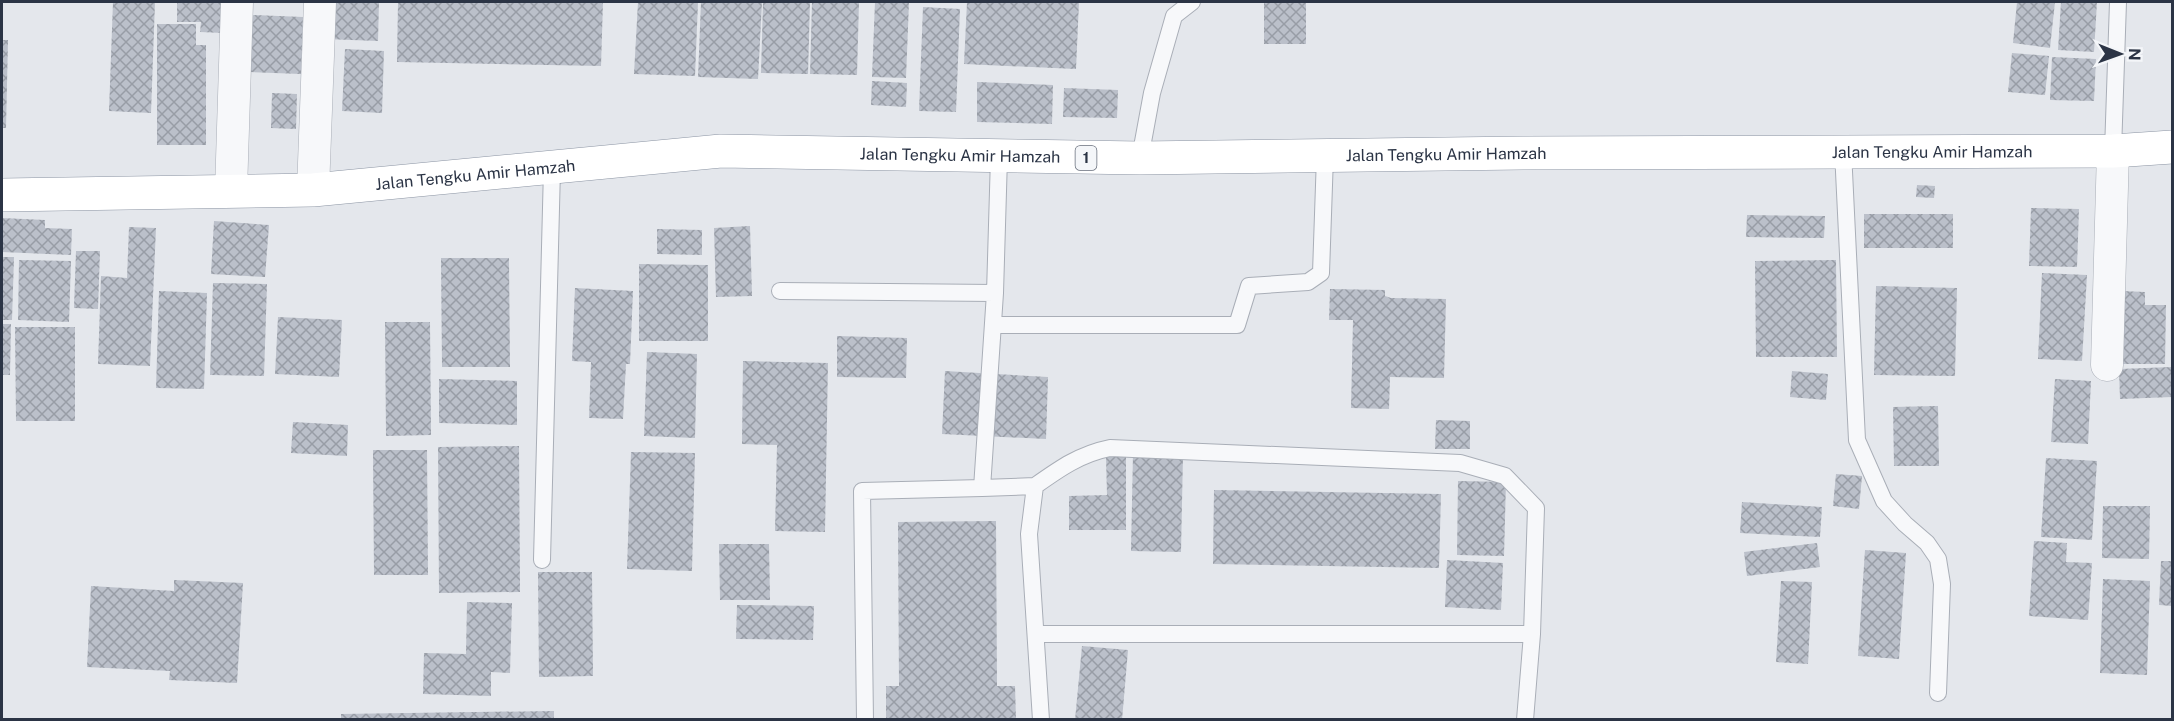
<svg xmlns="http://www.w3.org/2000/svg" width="2174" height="721" font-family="'Public Sans',sans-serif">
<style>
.building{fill:url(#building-cross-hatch)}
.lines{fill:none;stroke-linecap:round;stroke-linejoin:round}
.lane-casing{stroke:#a9aeb7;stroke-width:18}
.street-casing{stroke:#a9aeb7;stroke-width:33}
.highway-casing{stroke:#8b94a3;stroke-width:34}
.lane{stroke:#f7f8fa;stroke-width:16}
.street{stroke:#f7f8fa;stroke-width:32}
.highway{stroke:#fff;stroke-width:33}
.labels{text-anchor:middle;stroke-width:6;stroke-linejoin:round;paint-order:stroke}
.shield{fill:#f4f6f9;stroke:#676e7b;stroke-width:1.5}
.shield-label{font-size:15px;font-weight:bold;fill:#2b3445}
.street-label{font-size:16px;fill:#2b3445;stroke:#f4f6f9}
</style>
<defs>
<pattern id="building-cross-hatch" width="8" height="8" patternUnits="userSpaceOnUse" patternTransform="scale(1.5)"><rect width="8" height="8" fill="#bbc0ca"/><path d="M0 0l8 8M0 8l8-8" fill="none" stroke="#989da6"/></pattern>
</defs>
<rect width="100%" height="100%" fill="#e4e7ec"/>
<path class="building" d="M 113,2 L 155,2 L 151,113 L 109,111 Z
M 177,2 L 224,2 L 223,33 L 200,32 L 201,22 L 177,22 Z
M 326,2 L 379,2 L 378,41 L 325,39 Z
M 398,2 L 603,2 L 601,66 L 397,62 Z
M 638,2 L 698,2 L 695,76 L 634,74 Z
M 701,2 L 762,2 L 758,79 L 698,77 Z
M 763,2 L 810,2 L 808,74 L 761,73 Z
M 812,2 L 859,2 L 857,75 L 810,74 Z
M 875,2 L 909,2 L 906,78 L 872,77 Z
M 967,2 L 1079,2 L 1076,69 L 964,64 Z
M 1264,2 L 1306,2 L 1306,44 L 1264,44 Z
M 2017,2 L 2055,2 L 2050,48 L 2013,43 Z
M 2061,2 L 2097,2 L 2094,52 L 2058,50 Z
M 923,7 L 960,9 L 956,112 L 919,111 Z
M 252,15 L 303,17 L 301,74 L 250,72 Z
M 157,24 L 196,24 L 196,45 L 206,45 L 206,145 L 157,145 Z
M 2,40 L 8,40 L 6,128 L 2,128 Z
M 345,49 L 384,51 L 382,113 L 342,111 Z
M 2012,53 L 2049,56 L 2045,95 L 2008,92 Z
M 2052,57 L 2096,59 L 2094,101 L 2050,100 Z
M 872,81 L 907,83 L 906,107 L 871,105 Z
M 977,82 L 1053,85 L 1052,124 L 977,122 Z
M 1064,88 L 1118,90 L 1117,118 L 1063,117 Z
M 272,93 L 297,94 L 296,129 L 271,128 Z
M 1917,185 L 1935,186 L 1934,198 L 1916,197 Z
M 2031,208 L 2079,209 L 2077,267 L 2029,266 Z
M 1864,214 L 1953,214 L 1953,248 L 1864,248 Z
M 1747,215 L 1825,216 L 1824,238 L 1746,237 Z
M 2,218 L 45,220 L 45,228 L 72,229 L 71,255 L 2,252 Z
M 214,221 L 269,225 L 265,277 L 211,274 Z
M 750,226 L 752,296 L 716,297 L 714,228 Z
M 129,227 L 156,228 L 150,366 L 98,364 L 101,276 L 127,278 Z
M 657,229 L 702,230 L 702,255 L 657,254 Z
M 76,251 L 100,251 L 98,309 L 74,308 Z
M 2,257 L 14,257 L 12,320 L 2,320 Z
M 441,258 L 509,258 L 510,367 L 442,367 Z
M 19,260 L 71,261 L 69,322 L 18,320 Z
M 1836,260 L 1837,357 L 1756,357 L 1755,261 Z
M 639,264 L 708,265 L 708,341 L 639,341 Z
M 2042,273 L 2087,275 L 2082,361 L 2038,359 Z
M 213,283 L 267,284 L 264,376 L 210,375 Z
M 1876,286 L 1957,288 L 1955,376 L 1874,375 Z
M 575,288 L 633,291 L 630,364 L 626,364 L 623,419 L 589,418 L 591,362 L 572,361 Z
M 1330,289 L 1385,290 L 1385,296 L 1391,298 L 1446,299 L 1444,378 L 1390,377 L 1389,409 L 1351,408 L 1353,320 L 1329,320 Z
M 159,291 L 207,293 L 204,389 L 156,388 Z
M 2122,291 L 2145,292 L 2145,305 L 2166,305 L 2165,364 L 2122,364 Z
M 278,317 L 342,320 L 339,377 L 275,374 Z
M 385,322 L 430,322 L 431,435 L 386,436 Z
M 2,324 L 11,324 L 10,375 L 2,375 Z
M 15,327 L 75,327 L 75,421 L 16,421 Z
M 837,336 L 907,338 L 906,378 L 837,377 Z
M 647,352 L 697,354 L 695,438 L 644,436 Z
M 743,361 L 828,363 L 825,532 L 775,531 L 777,445 L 742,444 Z
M 2172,367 L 2172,397 L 2120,399 L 2119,369 Z
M 945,371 L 1048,377 L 1046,439 L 942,434 Z
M 1792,371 L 1828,374 L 1826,400 L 1790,397 Z
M 439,379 L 517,381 L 517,425 L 439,423 Z
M 2055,379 L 2091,381 L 2088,444 L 2051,442 Z
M 1938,406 L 1939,466 L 1894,466 L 1893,407 Z
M 1436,420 L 1470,421 L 1470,449 L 1435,449 Z
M 293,422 L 348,425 L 347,456 L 291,453 Z
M 519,446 L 520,592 L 439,593 L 438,447 Z
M 373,450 L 427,450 L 428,575 L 374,575 Z
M 631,452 L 695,453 L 692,571 L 627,569 Z
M 1133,454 L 1183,455 L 1181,552 L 1131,551 Z
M 1106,457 L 1126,457 L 1126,530 L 1069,530 L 1069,496 L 1107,495 Z
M 2046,458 L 2097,461 L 2092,540 L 2041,537 Z
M 1836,474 L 1862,476 L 1859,509 L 1833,506 Z
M 1458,481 L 1506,482 L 1504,556 L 1457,555 Z
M 1214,490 L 1441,494 L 1439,568 L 1213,564 Z
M 1742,502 L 1822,507 L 1820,537 L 1740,533 Z
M 2103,506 L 2150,506 L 2149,559 L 2102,558 Z
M 996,521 L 997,686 L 1015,686 L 1016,720 L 886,720 L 886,686 L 899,686 L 898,522 Z
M 2034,541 L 2067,543 L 2066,562 L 2092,563 L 2088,620 L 2029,616 Z
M 1817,543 L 1820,567 L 1747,576 L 1744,552 Z
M 719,544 L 769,544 L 770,600 L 720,600 Z
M 1865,550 L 1906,553 L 1899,659 L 1858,656 Z
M 1447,560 L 1503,563 L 1501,610 L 1445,607 Z
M 2161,561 L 2172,561 L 2172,606 L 2159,605 Z
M 538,572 L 592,572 L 593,676 L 539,677 Z
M 2103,579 L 2150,581 L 2147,675 L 2100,673 Z
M 174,580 L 243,583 L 237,683 L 169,680 L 170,671 L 87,667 L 91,586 L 174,591 Z
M 1781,581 L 1812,582 L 1808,664 L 1776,662 Z
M 467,602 L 512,603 L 510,673 L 491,672 L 491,696 L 423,694 L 424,653 L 466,654 Z
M 737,605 L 814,606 L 813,640 L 736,639 Z
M 1082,646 L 1128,650 L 1122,720 L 1075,720 Z
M 554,711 L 554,720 L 341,720 L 341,714 Z"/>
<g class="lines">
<g class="lane-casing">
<path id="lane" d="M 1843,151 L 1857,440 L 1884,501 L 1905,524 L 1927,543 L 1938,559 L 1942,584 L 1938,693
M 2113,151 L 2118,2
M 999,157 L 995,293 L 982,488 L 1035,486 L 1029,534 L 1041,720
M 1140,158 L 1152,93 L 1174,16 L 1192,2
M 780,291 L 995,293
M 993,325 L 1237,325 L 1249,286 L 1308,282 L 1321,273 L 1325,156
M 1035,486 C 1059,469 1080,454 1110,448 L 1460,463 L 1505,476 L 1536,508 L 1532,634 L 1525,720
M 542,560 L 552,169
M 1037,634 L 1532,634
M 865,720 L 862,491 L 982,488"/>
</g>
<g class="street-casing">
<path id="street" d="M 313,190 L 320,2
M 231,191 L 237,2
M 2107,365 L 2113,151"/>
</g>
<g class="highway-casing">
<g id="highway">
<path id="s1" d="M 2,195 L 313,190 L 721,151 L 1140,158 L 1523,153 L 2113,151 L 2172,147"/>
</g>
</g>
<use href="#lane" class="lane"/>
<use href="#street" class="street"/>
<use href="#highway" class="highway"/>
</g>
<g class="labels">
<rect class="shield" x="1075.5" y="146" width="21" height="24" rx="4.5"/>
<g class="shield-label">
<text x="1086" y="163">1</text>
</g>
<g class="street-label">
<text dy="6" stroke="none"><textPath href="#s1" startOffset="1932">Jalan Tengku Amir Hamzah</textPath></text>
<text dy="6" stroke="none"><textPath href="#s1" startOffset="1446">Jalan Tengku Amir Hamzah</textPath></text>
<text dy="6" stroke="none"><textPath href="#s1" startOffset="960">Jalan Tengku Amir Hamzah</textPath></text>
<text dy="6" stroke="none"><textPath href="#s1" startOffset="474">Jalan Tengku Amir Hamzah</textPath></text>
</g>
</g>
<rect width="2174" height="721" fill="none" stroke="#2b3445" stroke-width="6"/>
<g transform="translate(2120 54) rotate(91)" stroke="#f4f6f9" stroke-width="4.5" paint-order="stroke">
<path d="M0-4.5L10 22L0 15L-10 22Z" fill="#2b3445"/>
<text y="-9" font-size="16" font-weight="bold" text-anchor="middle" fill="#2b3445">N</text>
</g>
</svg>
